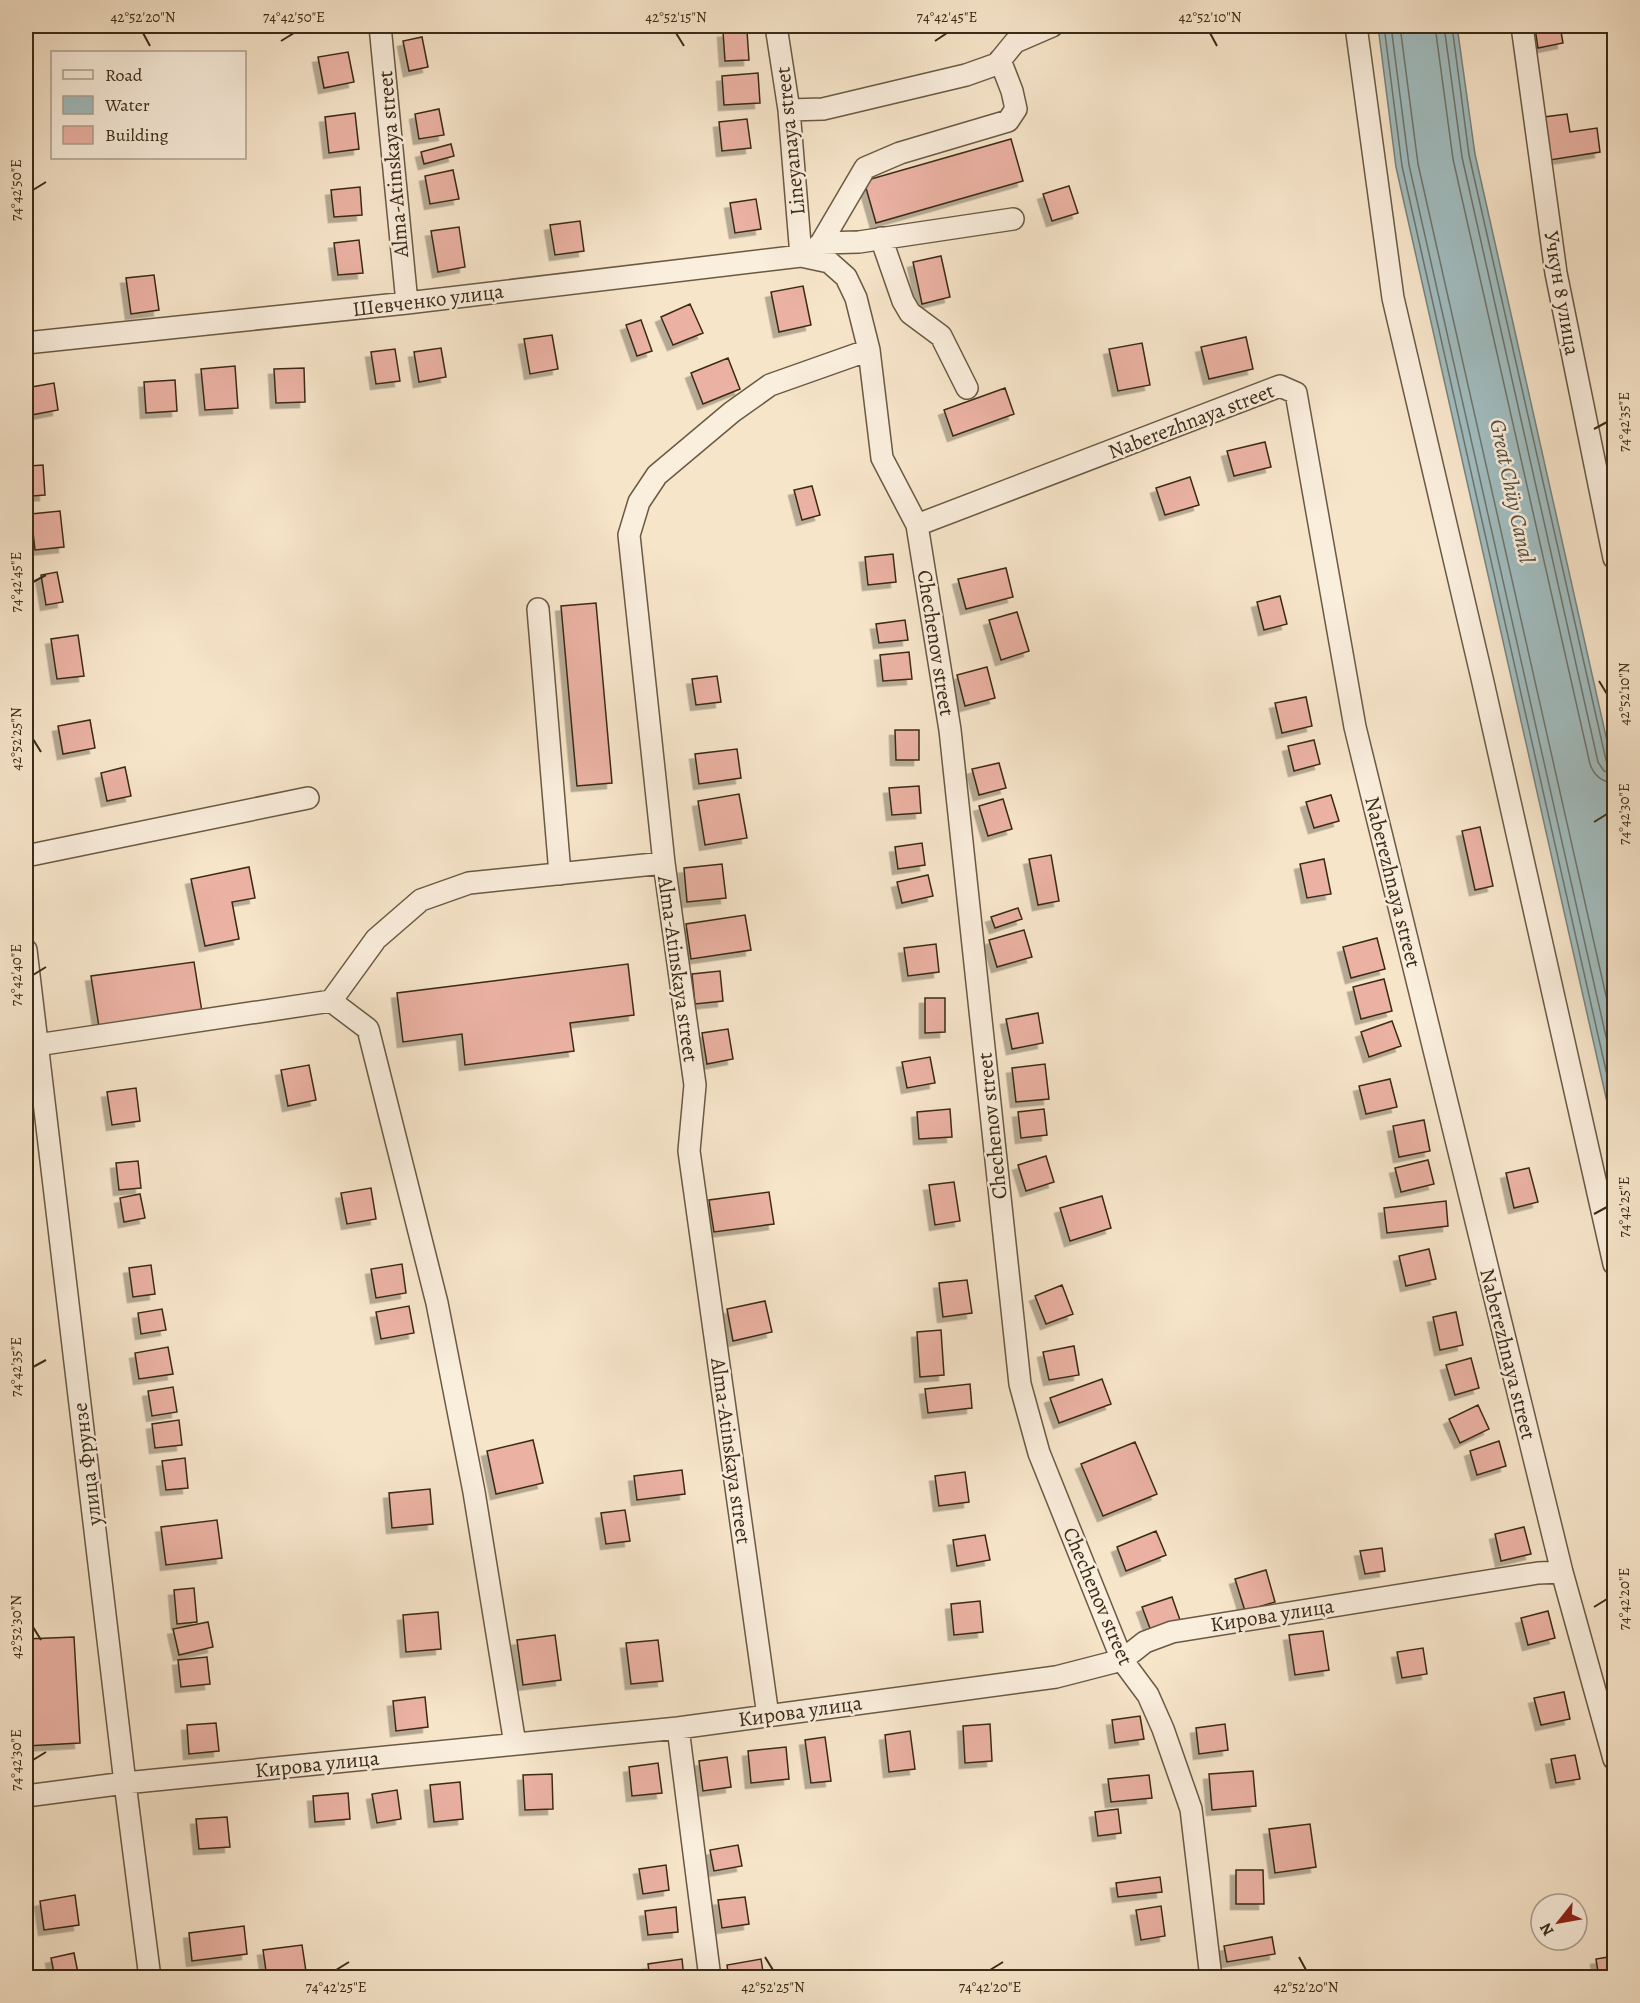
<svg xmlns="http://www.w3.org/2000/svg" width="1640" height="2003" font-family="Alegreya,serif">
<style>
.water{fill:#a1bdc0;stroke:#78837c;stroke-width:1.5}
.lines{fill:none;stroke-linecap:round;stroke-linejoin:round}
.shore{stroke:#6e746b;stroke-width:1.5}
.building{fill:#ebb2a3;stroke:#3a2b16;stroke-width:1.5;filter:url(#shadow)}
.minor-casing{stroke:#695a43;stroke-width:24}
.minor{stroke:#faeedd;stroke-width:21}
.ticks{fill:none;stroke:#3a2b16;stroke-width:2}
.labels{text-anchor:middle;stroke-width:5;stroke-linejoin:round;paint-order:stroke}
.street-label{font-size:21px;fill:#3a2b16;stroke:#faeedd}
.water-label{font-size:22px;font-style:italic;fill:#545040;stroke:#faeedd}
.neatline{fill:none;stroke:#3a2b16;stroke-width:2}
.ticks-label{font-size:15px;text-anchor:middle;fill:#3a2b16}
</style>
<defs>
<filter id="shadow"><feDropShadow dx="-5.5" dy="5.5" stdDeviation="0" flood-color="#0004"/></filter>
</defs>
<rect width="100%" height="100%" fill="#f7e5ca"/>
<filter id="stains"><feTurbulence type="fractalNoise" baseFrequency=".00333" numOctaves="4"/><feColorMatrix values="0 0 0 0 .2 0 0 0 0 .09 0 0 0 0 .02 0 0 0 .5 -.17"/></filter>
<radialGradient id="worn" r=".72"><stop offset=".6" stop-color="#630" stop-opacity="0"/><stop offset="1" stop-color="#630" stop-opacity=".3"/></radialGradient>
<path class="water" d="M 1378,26 L 1457,26 L 1475,154 L 1614,772 L 1614,1133 L 1396,167 Z"/>
<g class="lines">
<path class="shore" d="M 1384,26 L 1402,166 L 1614,1106
M 1391,26 L 1409,165 L 1614,1072
M 1400,26 L 1418,164 L 1614,1031
M 1435,26 L 1453,159 L 1590,764 C 1594,776 1602,782 1614,783
M 1444,26 L 1462,157 L 1598,762 L 1604,771 L 1614,774
M 1452,26 L 1469,155 L 1606,760 L 1609,765 L 1614,766"/>
</g>
<path class="building" d="M 1549,26 L 1560,26 L 1563,43 L 1538,48 L 1535,28 Z
M 747,31 L 749,60 L 725,61 L 723,32 Z
M 422,37 L 428,67 L 409,71 L 403,41 Z
M 348,52 L 354,82 L 324,88 L 318,57 Z
M 758,73 L 760,103 L 724,105 L 722,76 Z
M 439,109 L 444,135 L 419,139 L 415,114 Z
M 355,113 L 359,149 L 329,153 L 325,117 Z
M 1567,114 L 1570,132 L 1597,128 L 1600,152 L 1550,160 L 1544,117 Z
M 747,119 L 751,148 L 722,151 L 719,122 Z
M 1011,139 L 1023,181 L 876,223 L 864,181 Z
M 451,144 L 454,156 L 424,164 L 421,152 Z
M 453,170 L 459,199 L 430,204 L 425,176 Z
M 1069,186 L 1078,213 L 1052,221 L 1043,194 Z
M 360,187 L 362,215 L 334,217 L 331,190 Z
M 756,199 L 761,229 L 735,233 L 730,203 Z
M 580,221 L 584,251 L 555,255 L 550,225 Z
M 459,227 L 465,267 L 438,272 L 431,231 Z
M 359,240 L 363,273 L 338,275 L 334,243 Z
M 30,243 L 32,271 L 26,271 L 26,244 Z
M 941,256 L 950,297 L 922,304 L 913,262 Z
M 154,275 L 159,310 L 131,314 L 126,278 Z
M 26,283 L 31,312 L 26,312 Z
M 803,286 L 811,325 L 779,332 L 771,292 Z
M 690,304 L 703,333 L 673,345 L 661,317 Z
M 641,320 L 652,351 L 637,356 L 626,325 Z
M 552,335 L 558,369 L 530,374 L 524,339 Z
M 1246,337 L 1253,369 L 1209,379 L 1201,347 Z
M 1142,343 L 1150,385 L 1118,391 L 1109,349 Z
M 441,348 L 446,377 L 419,382 L 414,352 Z
M 395,349 L 400,381 L 376,384 L 371,352 Z
M 728,358 L 740,389 L 703,404 L 691,373 Z
M 235,366 L 238,408 L 205,410 L 201,369 Z
M 304,368 L 305,402 L 276,403 L 274,369 Z
M 175,380 L 177,411 L 146,413 L 144,382 Z
M 54,383 L 58,410 L 26,416 L 26,388 Z
M 1005,388 L 1014,414 L 953,436 L 944,410 Z
M 1265,442 L 1271,467 L 1234,476 L 1227,451 Z
M 43,465 L 45,495 L 32,496 L 29,466 Z
M 1190,477 L 1199,505 L 1165,515 L 1156,488 Z
M 812,486 L 820,515 L 802,520 L 794,490 Z
M 60,511 L 64,547 L 35,550 L 31,514 Z
M 893,554 L 896,582 L 868,585 L 865,557 Z
M 1006,568 L 1013,597 L 966,609 L 958,579 Z
M 57,572 L 63,602 L 46,605 L 41,575 Z
M 1280,596 L 1287,624 L 1264,630 L 1257,602 Z
M 596,603 L 612,783 L 577,786 L 561,606 Z
M 1017,612 L 1029,651 L 1001,660 L 989,620 Z
M 905,620 L 908,640 L 879,643 L 876,624 Z
M 78,635 L 84,676 L 57,679 L 51,639 Z
M 909,652 L 912,679 L 883,681 L 880,655 Z
M 987,667 L 995,698 L 965,706 L 957,675 Z
M 717,676 L 721,702 L 696,705 L 692,679 Z
M 1306,697 L 1312,726 L 1282,733 L 1275,703 Z
M 90,720 L 95,748 L 63,754 L 58,726 Z
M 895,730 L 919,730 L 919,760 L 896,760 Z
M 1314,740 L 1320,764 L 1294,771 L 1288,746 Z
M 737,749 L 741,778 L 699,784 L 695,754 Z
M 999,763 L 1006,788 L 979,795 L 972,769 Z
M 125,767 L 131,796 L 107,801 L 101,773 Z
M 919,786 L 921,813 L 892,815 L 889,788 Z
M 739,794 L 747,838 L 705,845 L 698,801 Z
M 1331,795 L 1339,821 L 1314,828 L 1306,802 Z
M 1003,799 L 1012,829 L 988,836 L 979,806 Z
M 1480,827 L 1493,886 L 1475,890 L 1462,831 Z
M 922,843 L 925,865 L 898,869 L 895,847 Z
M 1051,855 L 1059,901 L 1038,905 L 1029,859 Z
M 1324,859 L 1331,894 L 1307,898 L 1300,864 Z
M 722,864 L 726,898 L 687,902 L 684,868 Z
M 249,867 L 255,898 L 232,902 L 239,939 L 205,946 L 191,879 Z
M 928,875 L 933,896 L 902,903 L 897,882 Z
M 1018,908 L 1022,919 L 995,928 L 991,917 Z
M 745,915 L 751,950 L 691,959 L 686,924 Z
M 1024,930 L 1032,957 L 997,967 L 989,940 Z
M 1377,938 L 1385,969 L 1351,978 L 1343,947 Z
M 936,944 L 939,972 L 908,976 L 904,948 Z
M 194,962 L 202,1012 L 99,1027 L 91,976 Z
M 628,964 L 634,1015 L 570,1023 L 574,1051 L 465,1065 L 462,1034 L 403,1042 L 397,993 Z
M 720,971 L 723,1001 L 695,1004 L 692,974 Z
M 1384,979 L 1392,1011 L 1361,1019 L 1353,987 Z
M 925,998 L 945,998 L 945,1032 L 925,1033 Z
M 1038,1013 L 1043,1043 L 1012,1049 L 1006,1019 Z
M 1392,1021 L 1401,1046 L 1369,1057 L 1361,1032 Z
M 728,1029 L 733,1059 L 707,1064 L 702,1033 Z
M 930,1057 L 935,1083 L 907,1088 L 902,1062 Z
M 1045,1064 L 1049,1099 L 1016,1102 L 1012,1068 Z
M 309,1065 L 316,1100 L 288,1106 L 281,1070 Z
M 1390,1079 L 1397,1107 L 1366,1114 L 1359,1086 Z
M 136,1088 L 140,1121 L 112,1125 L 107,1092 Z
M 950,1109 L 952,1137 L 919,1139 L 917,1112 Z
M 1044,1109 L 1047,1135 L 1021,1138 L 1018,1112 Z
M 1424,1120 L 1430,1151 L 1399,1157 L 1393,1126 Z
M 1046,1156 L 1054,1182 L 1026,1191 L 1018,1165 Z
M 1428,1160 L 1434,1184 L 1401,1192 L 1395,1168 Z
M 138,1161 L 141,1188 L 119,1190 L 116,1163 Z
M 1529,1168 L 1538,1202 L 1514,1208 L 1506,1173 Z
M 954,1182 L 960,1221 L 935,1225 L 929,1185 Z
M 371,1188 L 376,1219 L 347,1224 L 341,1193 Z
M 769,1192 L 774,1224 L 714,1232 L 709,1200 Z
M 140,1194 L 145,1218 L 124,1222 L 120,1198 Z
M 1102,1196 L 1111,1228 L 1070,1241 L 1060,1208 Z
M 1446,1201 L 1448,1226 L 1387,1233 L 1384,1208 Z
M 1429,1249 L 1436,1279 L 1406,1286 L 1399,1256 Z
M 402,1264 L 406,1293 L 376,1298 L 371,1269 Z
M 151,1265 L 155,1294 L 133,1297 L 129,1268 Z
M 967,1280 L 972,1313 L 943,1317 L 939,1283 Z
M 1062,1285 L 1073,1314 L 1046,1324 L 1035,1296 Z
M 765,1301 L 772,1332 L 733,1341 L 727,1309 Z
M 409,1306 L 414,1333 L 381,1339 L 376,1312 Z
M 162,1309 L 166,1330 L 141,1334 L 138,1313 Z
M 1456,1312 L 1463,1345 L 1440,1350 L 1433,1317 Z
M 941,1330 L 944,1375 L 920,1377 L 917,1332 Z
M 1074,1346 L 1079,1375 L 1049,1380 L 1043,1352 Z
M 168,1347 L 173,1374 L 139,1379 L 135,1353 Z
M 1471,1358 L 1479,1388 L 1455,1395 L 1446,1365 Z
M 1102,1379 L 1111,1404 L 1059,1423 L 1050,1398 Z
M 970,1384 L 972,1408 L 928,1413 L 925,1389 Z
M 173,1387 L 177,1412 L 152,1416 L 148,1391 Z
M 1478,1405 L 1489,1429 L 1460,1443 L 1449,1419 Z
M 179,1420 L 182,1445 L 155,1448 L 152,1424 Z
M 533,1440 L 543,1483 L 496,1494 L 487,1451 Z
M 1499,1441 L 1506,1466 L 1477,1475 L 1470,1451 Z
M 1135,1442 L 1157,1494 L 1103,1516 L 1081,1464 Z
M 185,1458 L 188,1488 L 166,1490 L 162,1461 Z
M 682,1470 L 685,1494 L 637,1500 L 634,1476 Z
M 965,1472 L 969,1502 L 939,1506 L 935,1476 Z
M 430,1489 L 433,1524 L 392,1528 L 389,1493 Z
M 625,1510 L 630,1541 L 606,1544 L 601,1513 Z
M 217,1520 L 222,1558 L 166,1565 L 161,1527 Z
M 1524,1527 L 1531,1554 L 1501,1561 L 1495,1534 Z
M 1156,1531 L 1166,1555 L 1126,1571 L 1117,1547 Z
M 985,1535 L 990,1560 L 957,1566 L 953,1540 Z
M 1382,1548 L 1385,1571 L 1365,1574 L 1360,1551 Z
M 1266,1570 L 1275,1602 L 1245,1611 L 1235,1579 Z
M 194,1588 L 197,1622 L 177,1624 L 174,1590 Z
M 1172,1597 L 1180,1620 L 1151,1631 L 1142,1607 Z
M 980,1601 L 983,1632 L 954,1635 L 951,1604 Z
M 1548,1611 L 1555,1638 L 1528,1645 L 1521,1618 Z
M 438,1612 L 441,1649 L 406,1652 L 403,1615 Z
M 208,1622 L 213,1647 L 179,1655 L 173,1629 Z
M 1323,1631 L 1329,1670 L 1295,1675 L 1289,1635 Z
M 555,1635 L 561,1680 L 523,1685 L 517,1640 Z
M 74,1637 L 80,1743 L 26,1746 L 26,1639 Z
M 658,1640 L 663,1681 L 631,1684 L 626,1643 Z
M 1423,1648 L 1427,1674 L 1402,1678 L 1397,1652 Z
M 207,1657 L 210,1684 L 181,1687 L 178,1660 Z
M 1564,1692 L 1570,1719 L 1541,1725 L 1534,1698 Z
M 425,1697 L 428,1727 L 396,1731 L 393,1701 Z
M 1140,1716 L 1144,1739 L 1115,1743 L 1112,1720 Z
M 216,1723 L 219,1751 L 189,1754 L 187,1725 Z
M 990,1724 L 992,1761 L 965,1763 L 963,1726 Z
M 1225,1724 L 1228,1750 L 1199,1754 L 1196,1728 Z
M 910,1731 L 915,1769 L 889,1772 L 885,1735 Z
M 825,1737 L 831,1781 L 811,1783 L 805,1740 Z
M 786,1747 L 789,1779 L 751,1783 L 748,1751 Z
M 1575,1755 L 1580,1779 L 1556,1783 L 1551,1759 Z
M 727,1757 L 731,1787 L 703,1791 L 699,1761 Z
M 658,1763 L 662,1793 L 632,1796 L 629,1767 Z
M 1253,1771 L 1256,1806 L 1212,1810 L 1209,1774 Z
M 552,1774 L 553,1809 L 525,1810 L 523,1775 Z
M 1149,1775 L 1152,1798 L 1111,1802 L 1108,1779 Z
M 460,1782 L 463,1819 L 434,1822 L 430,1785 Z
M 397,1790 L 401,1819 L 377,1823 L 372,1794 Z
M 348,1793 L 350,1819 L 315,1822 L 313,1796 Z
M 1118,1809 L 1121,1833 L 1098,1836 L 1095,1812 Z
M 227,1817 L 230,1847 L 199,1849 L 196,1819 Z
M 1310,1824 L 1316,1867 L 1275,1873 L 1269,1829 Z
M 738,1845 L 742,1866 L 714,1871 L 710,1850 Z
M 666,1865 L 669,1890 L 643,1894 L 639,1869 Z
M 1236,1870 L 1263,1870 L 1264,1904 L 1236,1904 Z
M 1160,1877 L 1162,1892 L 1118,1897 L 1116,1883 Z
M 75,1895 L 79,1925 L 44,1930 L 40,1901 Z
M 745,1897 L 749,1924 L 722,1928 L 718,1900 Z
M 1161,1906 L 1165,1936 L 1141,1940 L 1136,1910 Z
M 676,1907 L 678,1932 L 648,1935 L 645,1911 Z
M 244,1926 L 247,1954 L 192,1961 L 189,1933 Z
M 1272,1937 L 1275,1954 L 1227,1962 L 1224,1946 Z
M 302,1945 L 307,1978 L 267,1978 L 263,1950 Z
M 74,1953 L 79,1978 L 55,1978 L 51,1958 Z
M 1614,1956 L 1614,1978 L 1599,1978 L 1596,1959 Z
M 682,1959 L 684,1978 L 650,1978 L 648,1964 Z
M 761,1959 L 764,1978 L 729,1978 L 727,1965 Z"/>
<g class="lines">
<g class="minor-casing">
<path id="minor" d="M 380,26 L 407,303
M 776,26 L 789,110 L 801,256
M 1356,26 L 1393,298 L 1482,678 L 1614,1264
M 1522,26 L 1556,273 L 1614,558
M 789,110 L 823,109 L 966,75 L 997,64 L 1015,42 L 1052,26
M 881,238 L 903,301 L 910,313 L 941,336 L 967,388
M 821,243 L 859,242 L 1013,219
M 807,257 L 821,243 L 865,168 L 900,153 L 1008,121 L 1016,109 L 1012,91 L 1000,60
M 26,343 L 407,303 L 801,256 L 829,262 L 846,277 L 856,298 L 869,350 L 882,458 L 917,525 L 950,730 L 1020,1384 L 1039,1453 L 1122,1660 L 1148,1695 L 1163,1729 L 1191,1809 L 1211,1978
M 917,525 L 1280,386 L 1296,393 L 1355,727 L 1562,1572 L 1614,1759
M 538,609 L 560,874
M 26,856 L 308,798
M 26,950 L 125,1783 L 150,1978
M 331,1001 L 368,1029 L 437,1303 L 474,1492 L 515,1744
M 37,1045 L 331,1001 L 376,939 L 421,900 L 469,883 L 664,863
M 768,1716 L 689,1151 L 695,1085 L 664,863 L 629,535 L 639,502 L 657,475 L 732,412 L 770,385 L 869,350
M 678,1728 L 710,1978
M 26,1796 L 125,1783 L 678,1728 L 1056,1677 L 1122,1660 L 1145,1642 L 1172,1632 L 1538,1573 L 1562,1572"/>
</g>
<use href="#minor" class="minor"/>
</g>
<path class="ticks" d="M 143,33 L 150,46M 676,33 L 684,46M 1210,33 L 1217,46M 281,41 L 294,33M 935,41 L 947,33M 33,190 L 46,182M 1594,429 L 1607,422M 33,582 L 46,575M 1599,681 L 1607,694M 33,739 L 41,752M 1594,822 L 1607,814M 33,975 L 46,967M 1594,1214 L 1607,1207M 33,1367 L 46,1360M 1594,1607 L 1607,1599M 33,1627 L 41,1640M 33,1760 L 46,1752M 765,1957 L 773,1970M 1299,1957 L 1306,1970M 336,1970 L 349,1962M 990,1970 L 1003,1962"/>
<g class="labels">
<g class="street-label">
<text transform="translate(790 141) rotate(-96)" y="7">Lineyanaya street</text>
<text transform="translate(393 164) rotate(-95)" y="7">Alma-Atinskaya street</text>
<text transform="translate(1562 293) rotate(80)" y="7">Учкун 8 улица</text>
<text transform="translate(428 300) rotate(-7)" y="7">Шевченко улица</text>
<text transform="translate(1191 421) rotate(-21)" y="7">Naberezhnaya street</text>
<text transform="translate(936 643) rotate(81)" y="7">Chechenov street</text>
<text transform="translate(1393 882) rotate(76)" y="7">Naberezhnaya street</text>
<text transform="translate(678 969) rotate(82)" y="7">Alma-Atinskaya street</text>
<text transform="translate(992 1126) rotate(-96)" y="7">Chechenov street</text>
<text transform="translate(1508 1354) rotate(76)" y="7">Naberezhnaya street</text>
<text transform="translate(731 1451) rotate(82)" y="7">Alma-Atinskaya street</text>
<text transform="translate(87 1464) rotate(-97)" y="7">улица Фрунзе</text>
<text transform="translate(1098 1596) rotate(67)" y="7">Chechenov street</text>
<text transform="translate(1272 1615) rotate(-9)" y="7">Кирова улица</text>
<text transform="translate(800 1711) rotate(-8)" y="7">Кирова улица</text>
<text transform="translate(317 1764) rotate(-6)" y="7">Кирова улица</text>
</g>
<g class="water-label">
<text transform="translate(1513 491) rotate(78)" y="8">Great Chüy Canal</text>
</g>
</g>
<rect width="1640" height="2003" fill="none" stroke="#f7e5ca" stroke-width="66"/>
<rect x="51" y="51" width="195" height="108" fill="#faeedd" stroke="#ada08d" stroke-width="1.5"/>
<rect x="63" y="70" width="30" height="9" fill="#faeedd" stroke="#ada08d" stroke-width="1.5"/>
<text x="105" y="81" font-size="18" fill="#3a2b16">Road</text>
<rect x="63" y="96" width="30" height="18" fill="#a1bdc0" stroke="#ada08d" stroke-width="1.5"/>
<text x="105" y="111" font-size="18" fill="#3a2b16">Water</text>
<rect x="63" y="126" width="30" height="18" fill="#ebb2a3" stroke="#ada08d" stroke-width="1.5"/>
<text x="105" y="141" font-size="18" fill="#3a2b16">Building</text>
<g transform="translate(1559 1922) rotate(239)"><circle r="28" fill="#faeedd" stroke="#ada08d" stroke-width="1.5"/>
<path d="M0-4.5L10 22L0 15L-10 22Z" fill="#8f2418"/>
<text y="-9" font-size="16" font-weight="bold" text-anchor="middle" fill="#3a2b16">N</text>
</g>
<rect x="33" y="33" width="1574" height="1937" class="neatline"/>
<g class="ticks-label">
<text x="143" y="22">42°52'20"N</text>
<text x="294" y="22">74°42'50"E</text>
<text x="676" y="22">42°52'15"N</text>
<text x="947" y="22">74°42'45"E</text>
<text x="1210" y="22">42°52'10"N</text>
<text transform="translate(16 190) rotate(-90)" y="5">74°42'50"E</text>
<text transform="translate(1624 422) rotate(-90)" y="5">74°42'35"E</text>
<text transform="translate(16 582) rotate(-90)" y="5">74°42'45"E</text>
<text transform="translate(1624 694) rotate(-90)" y="5">42°52'10"N</text>
<text transform="translate(16 739) rotate(-90)" y="5">42°52'25"N</text>
<text transform="translate(1624 814) rotate(-90)" y="5">74°42'30"E</text>
<text transform="translate(16 975) rotate(-90)" y="5">74°42'40"E</text>
<text transform="translate(1624 1207) rotate(-90)" y="5">74°42'25"E</text>
<text transform="translate(16 1367) rotate(-90)" y="5">74°42'35"E</text>
<text transform="translate(1624 1599) rotate(-90)" y="5">74°42'20"E</text>
<text transform="translate(16 1627) rotate(-90)" y="5">42°52'30"N</text>
<text transform="translate(16 1760) rotate(-90)" y="5">74°42'30"E</text>
<text x="336" y="1992">74°42'25"E</text>
<text x="773" y="1992">42°52'25"N</text>
<text x="990" y="1992">74°42'20"E</text>
<text x="1306" y="1992">42°52'20"N</text>
</g>
<rect width="100%" height="100%" filter="url(#stains)"/>
<rect width="100%" height="100%" fill="url(#worn)"/>
</svg>
